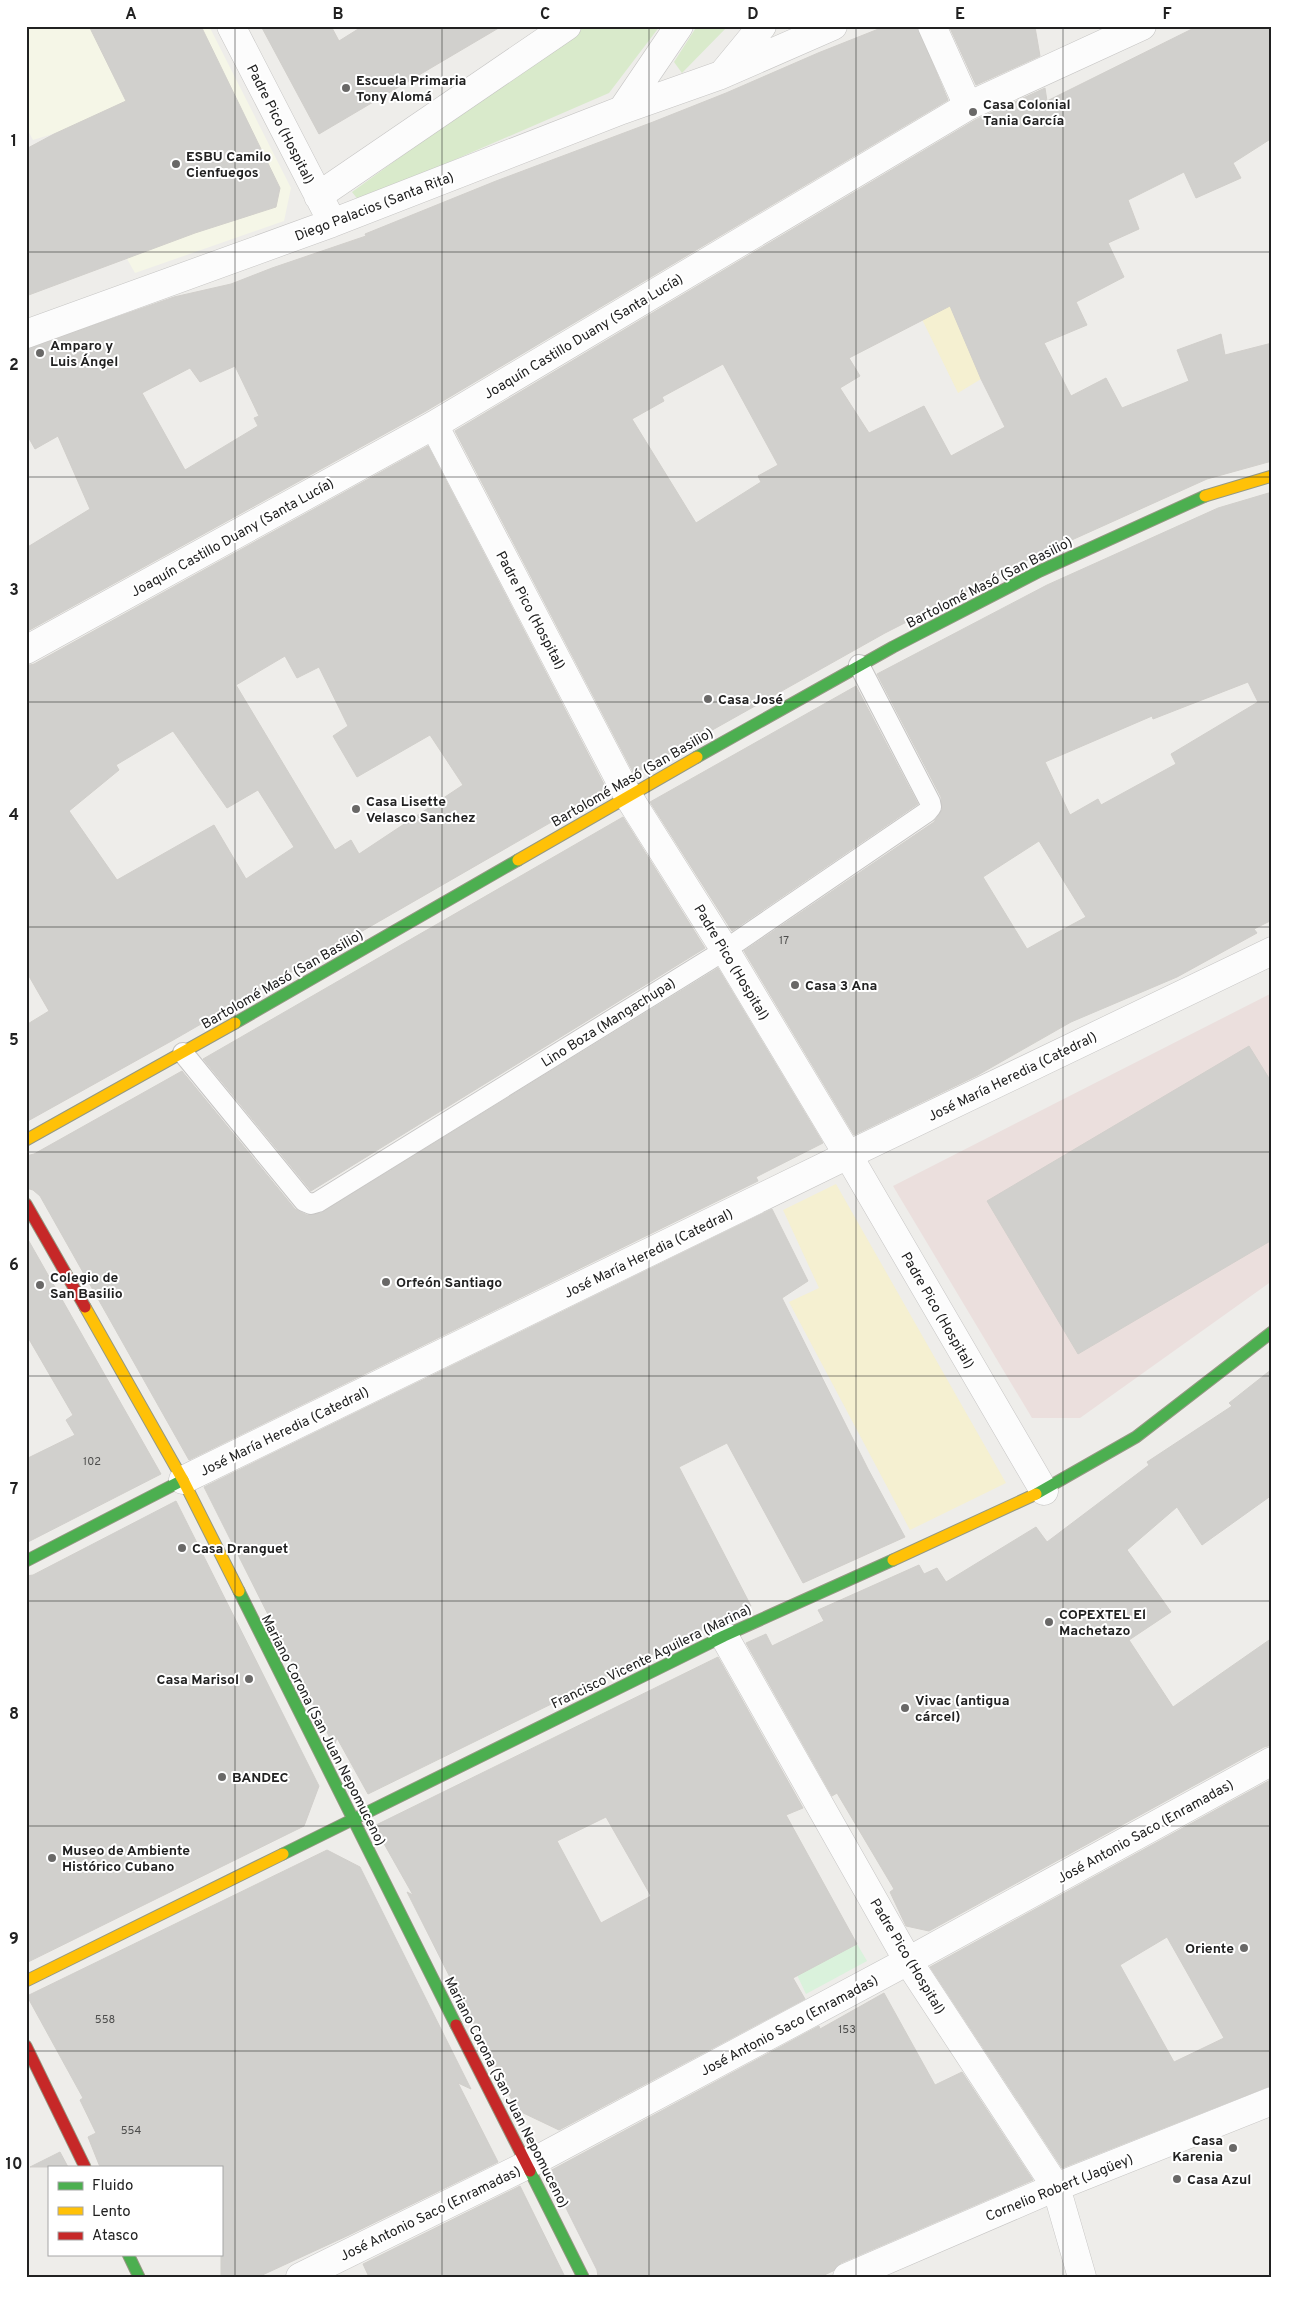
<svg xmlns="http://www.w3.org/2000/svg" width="1298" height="2303" font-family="Overpass,sans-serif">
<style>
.commercial{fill:#ebdfdd}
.education{fill:#f5f6e7}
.grass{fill:#d9eacb}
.sand{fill:#f5f0d1}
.park{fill:#daf2dc}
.building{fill:#d1d0cd;stroke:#d1cfcb;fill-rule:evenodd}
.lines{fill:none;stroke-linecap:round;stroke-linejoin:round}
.lane-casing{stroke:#c6c5c4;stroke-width:22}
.street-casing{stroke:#c6c5c4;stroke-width:29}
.fast-casing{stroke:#949882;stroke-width:13}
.slow-casing{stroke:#949882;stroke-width:13}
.jam-casing{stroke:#949882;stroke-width:13}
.lane{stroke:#fcfcfc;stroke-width:20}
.street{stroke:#fcfcfc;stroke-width:28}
.fast{stroke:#4caf50;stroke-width:11}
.slow{stroke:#ffc107;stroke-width:11}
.jam{stroke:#c62828;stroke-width:11}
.grid{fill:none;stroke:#212121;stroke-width:1;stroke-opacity:0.55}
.poi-dot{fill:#696867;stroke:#fff;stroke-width:2}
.labels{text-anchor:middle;stroke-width:4;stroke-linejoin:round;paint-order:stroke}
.number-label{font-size:11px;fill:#4d4d4c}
.poi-label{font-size:14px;font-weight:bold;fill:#212121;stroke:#fff;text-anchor:start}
.street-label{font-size:14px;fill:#212121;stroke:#fff}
.neatline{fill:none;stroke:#212121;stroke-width:2}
.grid-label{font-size:16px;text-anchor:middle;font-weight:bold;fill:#212121}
</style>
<rect width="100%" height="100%" fill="#eeedea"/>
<path class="commercial" d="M 1272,993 L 1272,1281 L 1080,1418 L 1032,1418 L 893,1186 Z"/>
<path class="education" d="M 26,26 L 209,26 L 291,188 L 284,221 L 135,273 L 56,133 L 33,140 L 26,127 Z"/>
<path class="grass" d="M 581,26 L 660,26 L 609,93 L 359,201 L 352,192 Z
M 697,26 L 728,26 L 682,73 L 674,62 Z"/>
<path class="sand" d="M 877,227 L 949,303 L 981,379 L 958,393 Z
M 836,1184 L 1006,1483 L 910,1530 L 789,1302 L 819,1288 L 783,1210 Z"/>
<path class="park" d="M 857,1944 L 867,1961 L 806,1994 L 797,1975 Z"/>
<path class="building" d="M 89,26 L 201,26 L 280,188 L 276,207 L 195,233 L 26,296 L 26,149 L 54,134 L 126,101 Z
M 261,26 L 331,26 L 339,41 L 363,26 L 502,26 L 319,134 Z
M 886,26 L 917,26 L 948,100 L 426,411 L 26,632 L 26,548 L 90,509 L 58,436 L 35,449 L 26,433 L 26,349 L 174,297 L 231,284 L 272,268 L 366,236 L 365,234 L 496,181 L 653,122 L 726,93 L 818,53 ZM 235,366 L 259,416 L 254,418 L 258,426 L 185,470 L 142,393 L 190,368 L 200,382 Z
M 949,26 L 1035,27 L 1040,56 L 976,85 Z
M 1198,26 L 1272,26 L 1272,138 L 1233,163 L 1241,178 L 1196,198 L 1184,172 L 1128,200 L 1139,229 L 1108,243 L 1124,277 L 1076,302 L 1087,325 L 1044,343 L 1071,396 L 1106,378 L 1122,408 L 1189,381 L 1177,350 L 1221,334 L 1225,355 L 1272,343 L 1272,461 L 1207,479 L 1034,557 L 885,633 L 634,774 L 455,431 L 975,120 L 1045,88 L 1047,101 ZM 950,306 L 981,379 L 1005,427 L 951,456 L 924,406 L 869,433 L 840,388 L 860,376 L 849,358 ZM 723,364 L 778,465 L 758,476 L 761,482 L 696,523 L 632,419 L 664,401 L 662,397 Z
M 428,446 L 607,790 L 175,1039 L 26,1122 L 26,1025 L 49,1011 L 26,971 L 26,666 L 34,664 ZM 285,656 L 297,678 L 319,667 L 348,726 L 333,736 L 357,777 L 430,735 L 463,785 L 359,854 L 351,840 L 335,850 L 236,685 ZM 173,731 L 227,808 L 258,790 L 294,847 L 246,879 L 214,825 L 117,880 L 69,811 L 119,770 L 116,765 Z
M 1272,492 L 1272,920 L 1254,929 L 1257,933 L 1177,977 L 1071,1022 L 978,1075 L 854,1135 L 744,951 L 934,822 L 942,810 L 941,797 L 877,674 L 1047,585 L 1218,508 ZM 1248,682 L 1258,702 L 1171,754 L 1176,764 L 1101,805 L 1098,799 L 1070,815 L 1045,762 L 1152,716 L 1153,719 ZM 1039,841 L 1086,917 L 1027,949 L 983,877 Z
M 856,686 L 918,804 L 732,931 L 650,802 Z
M 623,817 L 705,948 L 311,1191 L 203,1059 Z
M 718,968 L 823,1143 L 756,1177 L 758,1181 L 189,1460 L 40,1196 L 33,1190 L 26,1188 L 26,1156 L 34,1154 L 182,1071 L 295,1209 L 307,1215 L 321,1213 Z
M 1249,1046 L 1272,1083 L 1272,1240 L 1078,1354 L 987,1201 Z
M 772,1209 L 808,1281 L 782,1298 L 868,1469 L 905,1537 L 803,1583 L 727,1443 L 679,1467 L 751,1606 L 368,1794 L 337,1738 L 334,1746 L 204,1487 Z
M 26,1236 L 161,1474 L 26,1543 L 26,1459 L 75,1435 L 66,1420 L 73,1415 L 26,1334 Z
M 1272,1369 L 1272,1495 L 1202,1545 L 1177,1507 L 1127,1550 L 1171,1612 L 1129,1640 L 1173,1707 L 1272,1638 L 1272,1745 L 1264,1747 L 929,1931 L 906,1926 L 890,1892 L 894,1889 L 837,1793 L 832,1796 L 746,1643 L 766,1634 L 772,1646 L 824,1621 L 818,1610 L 919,1565 L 924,1574 L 937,1568 L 946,1582 L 1036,1527 L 1047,1542 L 1149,1465 L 1147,1462 L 1232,1406 L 1229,1403 Z
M 176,1501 L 319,1786 L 304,1826 L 26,1963 L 26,1576 L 33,1575 Z
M 718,1657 L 803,1808 L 786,1815 L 857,1944 L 793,1978 L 805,1999 L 559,2130 L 517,2110 L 407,1892 L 413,1895 L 374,1826 ZM 606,1817 L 651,1896 L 601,1923 L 557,1841 Z
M 1272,1779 L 1272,2085 L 1062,2168 L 930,1967 ZM 1167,1937 L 1224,2038 L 1174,2062 L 1120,1965 Z
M 327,1850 L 360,1867 L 471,2089 L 458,2083 L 498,2162 L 349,2235 L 258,2277 L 221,2277 L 221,2167 L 100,2167 L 88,2137 L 96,2133 L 80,2100 L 83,2098 L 27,1996 Z
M 884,1993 L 935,2085 L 962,2072 L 1033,2180 L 841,2263 L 833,2271 L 820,2277 L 598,2277 L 597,2270 L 548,2172 L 819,2026 L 820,2029 Z
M 60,2152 L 68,2167 L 30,2167 Z
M 520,2186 L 565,2277 L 369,2277 L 363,2264 Z"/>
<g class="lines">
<g class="lane-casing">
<path id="lane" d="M 183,1053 L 304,1201 L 311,1204 L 318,1202 L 725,950 L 927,812 L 931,807 L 930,802 L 859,665"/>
</g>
<g class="street-casing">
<path id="street" d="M 231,26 L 327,212
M 932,26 L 968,106
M 725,71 L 762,26
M 622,110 L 679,26
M 318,196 L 567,26
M 26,334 L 332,223 L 622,110 L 721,75 L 833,26
M 434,425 L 628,796 L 725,950 L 848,1155 L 1044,1491
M 26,650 L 434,425 L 968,106 L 1142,26
M 183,1480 L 848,1155 L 1272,951
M 724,1636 L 908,1961 L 1056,2187 L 1082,2277
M 300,2277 L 527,2165 L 908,1961 L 1272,1761
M 847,2277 L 1056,2187 L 1272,2101"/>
</g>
<g class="fast-casing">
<path id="fast" d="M 697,757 L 893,647 L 1040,571 L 1205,496
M 235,1023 L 518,860
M 1036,1494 L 1136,1437 L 1272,1332
M 26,1561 L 183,1480
M 239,1591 L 456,2025
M 283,1854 L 724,1636 L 893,1560
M 530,2171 L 583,2277
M 128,2254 L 139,2277"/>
</g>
<g class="slow-casing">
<path id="slow" d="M 1205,496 L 1272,476
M 518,860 L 697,757
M 26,1140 L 235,1023
M 85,1307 L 183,1480 L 239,1591
M 893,1560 L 1036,1494
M 26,1981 L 283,1854"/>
</g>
<g class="jam-casing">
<path id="jam" d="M 26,1204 L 85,1307
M 456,2025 L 530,2171
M 26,2046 L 85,2167"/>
</g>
<use href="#lane" class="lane"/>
<use href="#street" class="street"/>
<use href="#fast" class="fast"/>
<use href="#slow" class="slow"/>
<use href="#jam" class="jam"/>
</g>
<path class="grid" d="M 235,26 L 235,2277M 442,26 L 442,2277M 649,26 L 649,2277M 856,26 L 856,2277M 1063,26 L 1063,2277M 26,252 L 1272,252M 26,477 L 1272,477M 26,702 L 1272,702M 26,927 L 1272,927M 26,1152 L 1272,1152M 26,1376 L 1272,1376M 26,1601 L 1272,1601M 26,1826 L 1272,1826M 26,2051 L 1272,2051"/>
<g class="poi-dot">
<circle cx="346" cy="88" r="5"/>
<circle cx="973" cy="112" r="5"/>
<circle cx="176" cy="164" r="5"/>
<circle cx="40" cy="353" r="5"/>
<circle cx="708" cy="699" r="5"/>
<circle cx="356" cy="809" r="5"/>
<circle cx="795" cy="985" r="5"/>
<circle cx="386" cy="1282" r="5"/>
<circle cx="40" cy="1285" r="5"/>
<circle cx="182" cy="1548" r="5"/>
<circle cx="1049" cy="1622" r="5"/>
<circle cx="249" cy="1679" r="5"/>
<circle cx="905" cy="1708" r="5"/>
<circle cx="222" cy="1777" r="5"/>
<circle cx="52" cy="1858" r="5"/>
<circle cx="1244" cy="1948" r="5"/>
<circle cx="1233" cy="2148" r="5"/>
<circle cx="1177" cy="2179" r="5"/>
</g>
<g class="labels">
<g class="number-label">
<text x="784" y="944">17</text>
<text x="92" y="1465">102</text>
<text x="105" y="2023">558</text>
<text x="847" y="2033">153</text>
<text x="131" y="2134">554</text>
</g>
<g class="poi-label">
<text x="356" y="85">Escuela Primaria<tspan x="356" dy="16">Tony Alomá</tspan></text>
<text x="983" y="109">Casa Colonial<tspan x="983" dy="16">Tania García</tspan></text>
<text x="186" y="161">ESBU Camilo<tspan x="186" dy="16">Cienfuegos</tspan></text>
<text x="50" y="350">Amparo y<tspan x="50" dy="16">Luis Ángel</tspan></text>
<text x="718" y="704">Casa José</text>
<text x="366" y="806">Casa Lisette<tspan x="366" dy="16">Velasco Sanchez</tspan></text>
<text x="805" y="990">Casa 3 Ana</text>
<text x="50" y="1282">Colegio de<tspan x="50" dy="16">San Basilio</tspan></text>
<text x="396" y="1287">Orfeón Santiago</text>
<text x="192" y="1553">Casa Dranguet</text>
<text x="1059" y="1619">COPEXTEL El<tspan x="1059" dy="16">Machetazo</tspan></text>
<text x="239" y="1684" text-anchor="end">Casa Marisol</text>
<text x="915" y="1705">Vivac (antigua<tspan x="915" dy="16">cárcel)</tspan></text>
<text x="232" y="1782">BANDEC</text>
<text x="62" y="1855">Museo de Ambiente<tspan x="62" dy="16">Histórico Cubano</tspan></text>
<text x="1234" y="1953" text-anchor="end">Oriente</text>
<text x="1223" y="2145" text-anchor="end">Casa<tspan x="1223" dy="16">Karenia</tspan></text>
<text x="1187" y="2184">Casa Azul</text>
</g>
<g class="street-label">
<text transform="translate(281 124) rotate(63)" y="5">Padre Pico (Hospital)</text>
<text transform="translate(374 206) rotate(-21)" y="5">Diego Palacios (Santa Rita)</text>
<text transform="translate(583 336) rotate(-31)" y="5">Joaquín Castillo Duany (Santa Lucía)</text>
<text transform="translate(232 537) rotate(-29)" y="5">Joaquín Castillo Duany (Santa Lucía)</text>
<text transform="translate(989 582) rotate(-27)" y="5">Bartolomé Masó (San Basilio)</text>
<text transform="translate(531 610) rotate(62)" y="5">Padre Pico (Hospital)</text>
<text transform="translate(632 777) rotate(-30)" y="5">Bartolomé Masó (San Basilio)</text>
<text transform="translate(732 962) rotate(59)" y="5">Padre Pico (Hospital)</text>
<text transform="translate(282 979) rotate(-30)" y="5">Bartolomé Masó (San Basilio)</text>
<text transform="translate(608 1022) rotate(-32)" y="5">Lino Boza (Mangachupa)</text>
<text transform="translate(1012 1076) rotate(-26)" y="5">José María Heredia (Catedral)</text>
<text transform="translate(648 1253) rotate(-26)" y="5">José María Heredia (Catedral)</text>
<text transform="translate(938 1310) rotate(60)" y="5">Padre Pico (Hospital)</text>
<text transform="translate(284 1431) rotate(-26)" y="5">José María Heredia (Catedral)</text>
<text transform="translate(651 1656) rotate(-26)" y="5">Francisco Vicente Aguilera (Marina)</text>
<text transform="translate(324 1730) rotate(63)" y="5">Mariano Corona (San Juan Nepomuceno)</text>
<text transform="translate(1145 1831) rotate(-29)" y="5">José Antonio Saco (Enramadas)</text>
<text transform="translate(908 1956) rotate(59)" y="5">Padre Pico (Hospital)</text>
<text transform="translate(789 2025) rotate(-28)" y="5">José Antonio Saco (Enramadas)</text>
<text transform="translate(507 2092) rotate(63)" y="5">Mariano Corona (San Juan Nepomuceno)</text>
<text transform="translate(1059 2187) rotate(-22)" y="5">Cornelio Robert (Jagüey)</text>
<text transform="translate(430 2213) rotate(-26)" y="5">José Antonio Saco (Enramadas)</text>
</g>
</g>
<rect width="1298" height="2303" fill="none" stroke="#ffffff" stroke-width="55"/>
<rect x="48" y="2166" width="175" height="90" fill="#ffffff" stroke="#a6a6a6"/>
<rect x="58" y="2182" width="25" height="8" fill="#4caf50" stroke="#a6a6a6"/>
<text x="92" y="2190" font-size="15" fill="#212121">Fluido</text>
<rect x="58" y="2207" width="25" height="8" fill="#ffc107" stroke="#a6a6a6"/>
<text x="92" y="2216" font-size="15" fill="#212121">Lento</text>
<rect x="58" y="2232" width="25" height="8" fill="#c62828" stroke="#a6a6a6"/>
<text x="92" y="2240" font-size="15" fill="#212121">Atasco</text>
<rect x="28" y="28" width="1242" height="2248" class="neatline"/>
<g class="grid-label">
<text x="131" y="19">A</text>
<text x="338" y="19">B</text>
<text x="545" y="19">C</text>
<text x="753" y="19">D</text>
<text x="960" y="19">E</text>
<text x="1167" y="19">F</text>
<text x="14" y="146">1</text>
<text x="14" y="370">2</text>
<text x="14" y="595">3</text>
<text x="14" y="820">4</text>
<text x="14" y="1045">5</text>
<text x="14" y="1270">6</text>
<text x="14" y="1494">7</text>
<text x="14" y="1719">8</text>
<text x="14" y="1944">9</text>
<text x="14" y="2169">10</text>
</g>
</svg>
